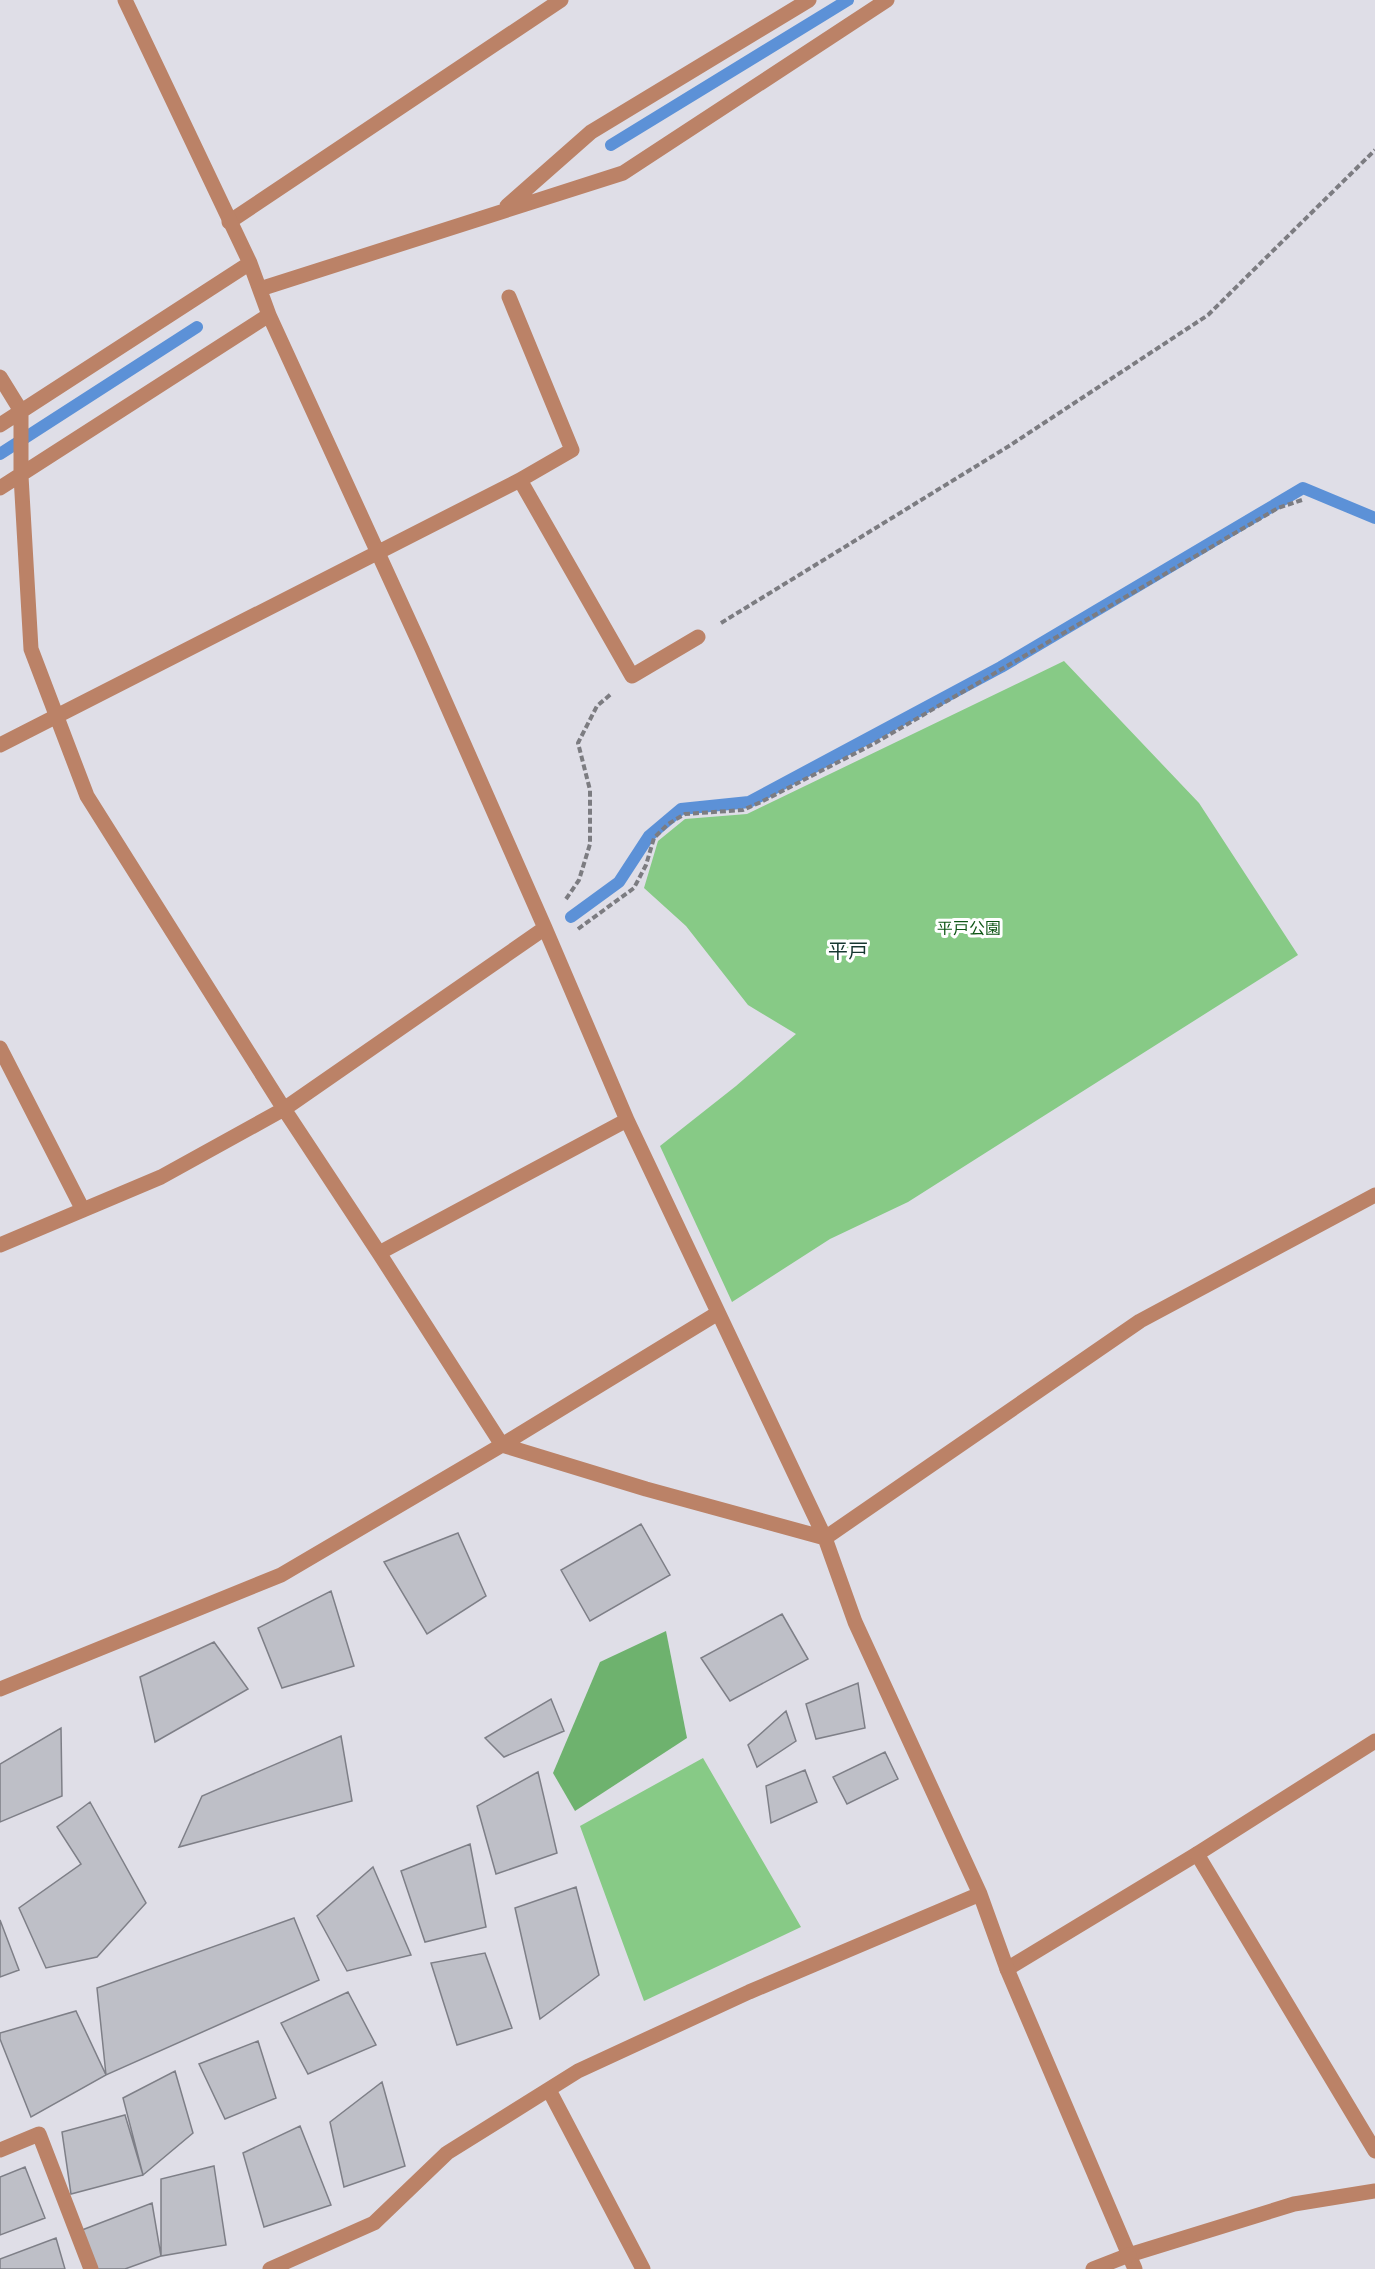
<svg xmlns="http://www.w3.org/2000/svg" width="1375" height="2269" font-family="'Fira Sans Condensed','Noto Sans JP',sans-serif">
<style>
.green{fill:#87ca86}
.forest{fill:#6eb26e}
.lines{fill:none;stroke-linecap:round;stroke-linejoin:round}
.stream{stroke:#5c91d7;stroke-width:12}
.building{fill:#bebfc7;stroke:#7e7f87;stroke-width:1.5}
.path{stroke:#7c7c81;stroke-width:4;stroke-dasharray:6 3;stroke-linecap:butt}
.service{stroke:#bb8267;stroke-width:15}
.minor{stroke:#bb8267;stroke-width:15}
.tertiary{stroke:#bb8267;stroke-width:15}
.labels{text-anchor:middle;stroke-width:6;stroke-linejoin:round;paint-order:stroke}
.park-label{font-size:16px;fill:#0e5615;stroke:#fff}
.quarter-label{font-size:20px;fill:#163731;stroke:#fff}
</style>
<rect width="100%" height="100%" fill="#dfdee7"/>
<path class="green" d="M 1064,661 L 1199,803 L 1298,955 L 908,1202 L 830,1239 L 732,1302 L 660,1146 L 736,1086 L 796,1034 L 748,1005 L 686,926 L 644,888 L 658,841 L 685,819 L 747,814 Z
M 703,1758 L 801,1927 L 644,2001 L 580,1826 Z"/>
<path class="forest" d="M 666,1631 L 687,1738 L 575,1811 L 553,1773 L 600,1662 Z"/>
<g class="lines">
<path class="stream" d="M 611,145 L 848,0
M 0,454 L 197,327
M 571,917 L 619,882 L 649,836 L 681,809 L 749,802 L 1001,667 L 1303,488 L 1375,518"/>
</g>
<path class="building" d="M 641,1524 L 670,1575 L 590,1621 L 561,1570 Z
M 458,1533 L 486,1596 L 427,1634 L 384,1562 Z
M 331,1591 L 354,1666 L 282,1688 L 258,1628 Z
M 782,1614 L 808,1659 L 730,1701 L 701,1658 Z
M 214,1642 L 248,1689 L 155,1742 L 140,1677 Z
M 858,1683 L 865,1728 L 816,1739 L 806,1704 Z
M 551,1699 L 564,1731 L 504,1757 L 485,1738 Z
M 786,1711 L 796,1741 L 757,1767 L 748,1745 Z
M 61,1728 L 62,1796 L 0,1822 L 0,1764 Z
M 341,1736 L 352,1801 L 179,1847 L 202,1796 Z
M 885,1752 L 898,1779 L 847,1804 L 833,1777 Z
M 805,1770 L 817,1802 L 771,1823 L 766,1786 Z
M 538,1772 L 557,1853 L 496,1874 L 477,1806 Z
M 90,1802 L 146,1903 L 97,1957 L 46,1968 L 19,1908 L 81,1864 L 57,1827 Z
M 470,1844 L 486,1927 L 425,1942 L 401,1871 Z
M 373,1867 L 411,1955 L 347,1971 L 317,1916 Z
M 576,1887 L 599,1975 L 540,2019 L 515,1908 Z
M 294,1918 L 319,1980 L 106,2075 L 97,1988 Z
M 0,1920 L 19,1970 L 0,1977 Z
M 485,1953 L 512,2028 L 457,2045 L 431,1963 Z
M 348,1992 L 376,2045 L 308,2074 L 281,2023 Z
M 76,2011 L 106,2075 L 31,2117 L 0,2039 L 0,2033 Z
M 258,2041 L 276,2098 L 225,2119 L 199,2064 Z
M 175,2071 L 193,2133 L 143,2175 L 123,2098 Z
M 382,2082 L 405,2166 L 344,2187 L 330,2122 Z
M 125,2115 L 143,2175 L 71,2194 L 62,2132 Z
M 300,2126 L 331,2205 L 264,2227 L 243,2153 Z
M 214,2166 L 226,2245 L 161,2256 L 161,2179 Z
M 25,2167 L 45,2218 L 0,2235 L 0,2177 Z
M 152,2203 L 161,2256 L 125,2269 L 95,2269 L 82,2230 Z
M 56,2238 L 65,2269 L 0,2269 L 0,2259 Z"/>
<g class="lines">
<path class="path" d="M 721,623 L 1009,446 L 1208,315 L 1375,150
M 566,899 L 579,880 L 590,844 L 590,790 L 578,743 L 597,706 L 611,694
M 578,929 L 634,888 L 646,865 L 654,838 L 668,824 L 685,814 L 743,810 L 761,802 L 875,743 L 1278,508 L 1302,500"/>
<path class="service" d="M 229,222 L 561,0
M 1007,1969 L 1197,1854 L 1375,1741
M 1129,2255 L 1135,2269"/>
<path class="minor" d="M 125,0 L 250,263 L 269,315 L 422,649 L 545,928 L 627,1120 L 825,1538 L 855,1622 L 980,1894 L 1007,1969 L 1129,2255 L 1294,2204 L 1375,2191
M 507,206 L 591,132 L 809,0
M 260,289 L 623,173 L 887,0
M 509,297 L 572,450 L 520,480
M 0,377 L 21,411 L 21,476 L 31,649 L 87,796 L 284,1109 L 379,1253 L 502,1445 L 646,1489 L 825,1538 L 1140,1321 L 1375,1195
M 0,425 L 250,263
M 0,488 L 269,315
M 0,745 L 520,480 L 632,676 L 698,637
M 0,1048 L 83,1210
M 0,1245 L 161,1177 L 284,1109 L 545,928
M 379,1253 L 627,1120
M 0,1689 L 281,1575 L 502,1445 L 718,1313
M 1197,1854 L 1375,2151
M 549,2090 L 643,2269
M 0,2150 L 39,2134 L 91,2269
M 270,2269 L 374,2223 L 447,2153 L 578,2071 L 749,1992 L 980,1894"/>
<path class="tertiary" d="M 1093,2269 L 1129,2255"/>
</g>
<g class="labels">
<g class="park-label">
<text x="969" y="934">平戸公園</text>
</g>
<g class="quarter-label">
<text x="848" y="958">平戸</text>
</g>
</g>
</svg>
